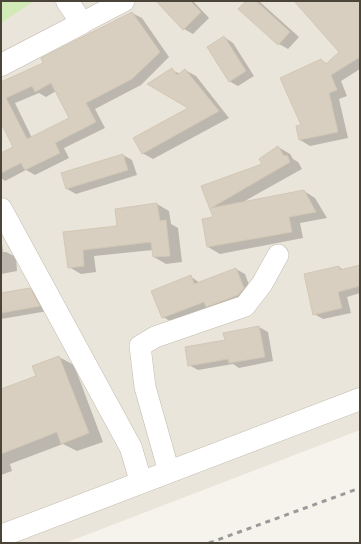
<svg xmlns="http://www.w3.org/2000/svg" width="361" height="544" font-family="'Exo 2',sans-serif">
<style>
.residential{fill:#eae5da}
.green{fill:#d2eab5}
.shadow{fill:#0003;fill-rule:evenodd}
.building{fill:#d8cfc1;stroke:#d3c7b4;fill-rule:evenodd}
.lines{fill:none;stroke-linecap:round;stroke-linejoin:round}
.minor-casing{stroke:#c2bbae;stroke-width:22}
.tertiary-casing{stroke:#c2bbae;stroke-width:23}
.minor{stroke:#fff;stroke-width:21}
.tertiary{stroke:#fff;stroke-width:22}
.rail{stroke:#9a9a9a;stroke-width:3;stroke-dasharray:5 5;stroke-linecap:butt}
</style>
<rect width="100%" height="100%" fill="#f6f3ec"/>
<path class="residential" d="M 1,1 L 360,1 L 360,430 L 65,543 L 1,543 Z"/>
<path class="green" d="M 1,1 L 34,1 L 1,23 Z"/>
<path class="shadow" d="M 169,1 L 193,1 L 209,18 L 193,34 L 184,29 Z
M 247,1 L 260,2 L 299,37 L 288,49 L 279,44 L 240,9 Z
M 295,1 L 360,1 L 360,69 L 341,81 L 347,96 L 339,99 L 348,138 L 310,146 L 300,140 L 321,60 L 328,64 L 340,52 Z
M 132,13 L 142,18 L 169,57 L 141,85 L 95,109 L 105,128 L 64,148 L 69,158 L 35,175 L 26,170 L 5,181 L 1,178 L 1,154 L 14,147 L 1,120 L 1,84 L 45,64 ZM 56,91 L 70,119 L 32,138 L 15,103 L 39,93 L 46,97 Z
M 224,37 L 233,43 L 254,76 L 238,86 L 229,81 Z
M 172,70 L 180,74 L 185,70 L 196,76 L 229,118 L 153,159 L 142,153 L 190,108 Z
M 278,147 L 290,154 L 293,159 L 298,162 L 302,169 L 243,202 L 304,191 L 315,198 L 327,218 L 300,223 L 303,238 L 220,254 L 208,247 L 215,218 L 203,187 L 263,164 Z
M 123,155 L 132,160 L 137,175 L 76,194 L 67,189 Z
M 157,204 L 169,211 L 171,224 L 178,228 L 182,262 L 166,264 L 154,257 L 153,250 L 94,256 L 96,272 L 81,274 L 69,267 L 65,233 L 118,227 Z
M 1,236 L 3,252 L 6,252 L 16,257 L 17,271 L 1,274 Z
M 360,266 L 360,293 L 347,297 L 351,313 L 323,319 L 314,314 L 339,267 L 344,270 Z
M 236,269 L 245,274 L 252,293 L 172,322 L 163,317 L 190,276 L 200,283 Z
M 29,289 L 39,294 L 48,311 L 1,319 L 1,293 Z
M 259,327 L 268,332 L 273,361 L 239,368 L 233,364 L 198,370 L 189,365 L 226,341 Z
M 59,357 L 74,365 L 103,442 L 77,451 L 63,444 L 10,464 L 12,471 L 1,475 L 1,390 L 37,377 Z"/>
<path class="building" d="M 156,1 L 190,1 L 201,12 L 183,30 Z
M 246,1 L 256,1 L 290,32 L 278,45 L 238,9 Z
M 294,1 L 360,1 L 360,57 L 331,75 L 337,90 L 329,93 L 338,132 L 299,140 L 296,126 L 301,125 L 280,78 L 321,59 L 326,64 L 339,52 Z
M 132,12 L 160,52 L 132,79 L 86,103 L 96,122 L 55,143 L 60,153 L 25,170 L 21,163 L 1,173 L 1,153 L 13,147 L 1,123 L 1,82 L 43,63 L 41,58 ZM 51,83 L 69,118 L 27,139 L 6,98 L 32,86 L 35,92 Z
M 224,36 L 246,71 L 229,82 L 207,47 Z
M 172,68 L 177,75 L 185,69 L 219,111 L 142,154 L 133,138 L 188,108 L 147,84 Z
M 278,146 L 284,156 L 287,155 L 290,162 L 211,208 L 304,190 L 316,212 L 289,217 L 292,232 L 207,247 L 202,219 L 213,217 L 201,186 L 262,164 L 259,159 Z
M 123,154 L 128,170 L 66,189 L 61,173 Z
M 157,203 L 160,221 L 166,220 L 170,256 L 153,257 L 151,242 L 83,250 L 84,266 L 68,268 L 63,232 L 117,226 L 115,209 Z
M 360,265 L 360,286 L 338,292 L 342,308 L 313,315 L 304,274 L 339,266 L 340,270 Z
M 236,268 L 244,288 L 238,295 L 206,307 L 204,302 L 162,318 L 151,291 L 191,275 L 194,284 Z
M 30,288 L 40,306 L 1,313 L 1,293 Z
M 259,326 L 265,357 L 229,363 L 228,359 L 188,366 L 185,347 L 225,340 L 223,333 Z
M 59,356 L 89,433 L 61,444 L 57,432 L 1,454 L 1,389 L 36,376 L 32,366 Z"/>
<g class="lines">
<g class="minor-casing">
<path id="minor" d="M 82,23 L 124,1
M 169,472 L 145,387 L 140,346 L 155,337 L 245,306 L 262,284 L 278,255"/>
</g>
<g class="tertiary-casing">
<path id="tertiary" d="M 1,65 L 82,23 L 67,1
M 1,209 L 131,448 L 141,482
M 1,536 L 360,399"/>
</g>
<use href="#minor" class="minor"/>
<use href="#tertiary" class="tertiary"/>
<path class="rail" d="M 209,543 L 360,488"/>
</g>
<rect width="361" height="544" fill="none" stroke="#4b4439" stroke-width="4"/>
</svg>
